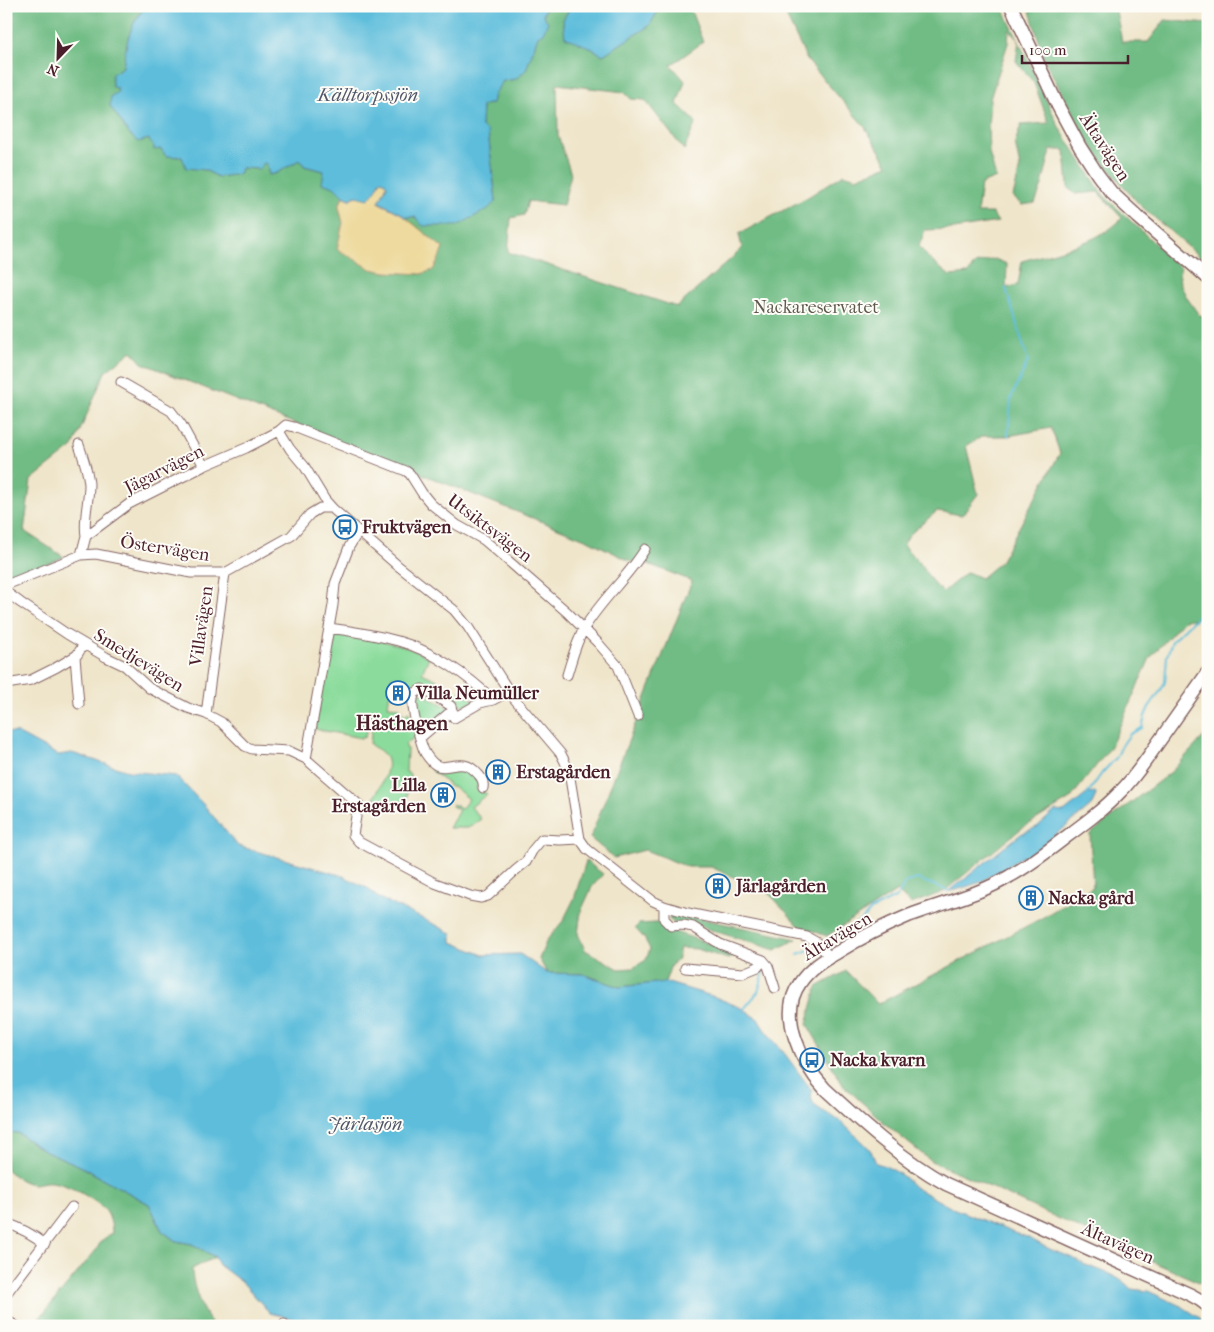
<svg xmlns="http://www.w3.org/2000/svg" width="1214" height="1332" font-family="'IM FELL French Canon',serif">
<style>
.green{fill:#8bdc9c;stroke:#6a7e64}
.forest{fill:#70bc84;stroke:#5d6e58;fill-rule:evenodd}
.sand{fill:#eeda9e;stroke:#9c7c64}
.water{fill:#5dbddb;stroke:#546e83}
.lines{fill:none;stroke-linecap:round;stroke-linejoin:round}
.stream{stroke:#5dbddb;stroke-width:2}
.minor-casing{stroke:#846463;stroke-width:11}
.secondary-casing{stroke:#846463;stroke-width:15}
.minor{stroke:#fff;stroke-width:9}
.secondary{stroke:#fff;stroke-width:12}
.labels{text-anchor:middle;stroke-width:4;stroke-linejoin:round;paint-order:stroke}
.street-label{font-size:18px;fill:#4a1f2b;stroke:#fdfcf7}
.park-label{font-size:18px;fill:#5e584d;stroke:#fdfcf7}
.poi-label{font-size:18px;font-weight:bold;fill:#4a1f2b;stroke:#fdfcf7;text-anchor:start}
.water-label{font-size:19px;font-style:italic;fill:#515669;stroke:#fdfcf7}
.quarter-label{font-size:20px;font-weight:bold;fill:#4a1f2b;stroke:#fdfcf7}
</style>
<rect width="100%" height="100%" fill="#fdfcf7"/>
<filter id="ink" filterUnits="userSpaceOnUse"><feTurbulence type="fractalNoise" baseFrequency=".02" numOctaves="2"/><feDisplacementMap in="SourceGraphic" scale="10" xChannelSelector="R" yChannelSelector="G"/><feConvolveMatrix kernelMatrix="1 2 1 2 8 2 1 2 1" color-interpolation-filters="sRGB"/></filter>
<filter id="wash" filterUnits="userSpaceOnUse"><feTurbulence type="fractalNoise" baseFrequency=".0096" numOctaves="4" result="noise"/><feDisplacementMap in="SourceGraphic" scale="20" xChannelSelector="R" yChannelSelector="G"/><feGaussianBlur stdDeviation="1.12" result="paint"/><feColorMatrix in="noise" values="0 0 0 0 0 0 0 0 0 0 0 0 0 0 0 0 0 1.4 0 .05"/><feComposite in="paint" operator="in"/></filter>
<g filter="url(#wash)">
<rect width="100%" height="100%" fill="#efe5ca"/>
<path class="green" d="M 336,632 L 391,643 L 408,648 L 429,657 L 422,673 L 437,680 L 458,695 L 460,691 L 473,700 L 474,702 C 455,712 439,694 423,686 C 418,684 412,683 407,682 L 407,678 L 392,676 L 388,706 L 399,707 L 404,715 L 409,712 L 417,736 L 405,744 L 407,749 L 406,772 L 410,774 L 407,797 L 397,805 L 374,798 C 380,785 395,766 383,753 C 379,749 374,748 370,744 L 372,726 L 368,725 L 365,737 L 361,738 L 315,729 L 330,638 Z
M 420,692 L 449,708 L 423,731 L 421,730 L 415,712 L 417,695 Z
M 458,766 L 479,776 L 479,784 L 476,788 L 480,791 L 481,789 L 487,794 L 471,807 L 481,819 L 468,828 L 449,828 L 459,810 L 452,806 L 453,804 L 461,809 L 469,799 L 453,786 L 451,787 L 448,785 L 449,784 L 440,778 L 440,777 L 431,771 L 434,767 Z"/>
<path class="forest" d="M 6,6 L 145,6 C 141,12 137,17 134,23 C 127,37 126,51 123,66 C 122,75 118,84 117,93 L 149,139 L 150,142 L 161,149 L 166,156 L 182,157 L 186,167 L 205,170 L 218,177 L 239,174 L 241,168 L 260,169 L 263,164 L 266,163 L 269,175 L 277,173 L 299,160 L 302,162 L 304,166 L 324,171 L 334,187 L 343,196 L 339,207 L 343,223 L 365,265 L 371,269 L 386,272 L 421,274 L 433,270 L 443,248 L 405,217 L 415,217 L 496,201 L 488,132 L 481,125 L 482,106 L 492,103 L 494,94 L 503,81 C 507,80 512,80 515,79 C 531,72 541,22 546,6 L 569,6 L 570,8 L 563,20 L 589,47 L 603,55 L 649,26 L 661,6 L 689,6 L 703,42 L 671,65 L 685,81 L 677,104 L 696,122 L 684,150 L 645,100 L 631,99 L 624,92 L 557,84 L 558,136 L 571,174 L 563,205 L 528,201 L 524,215 L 511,218 L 508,252 L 677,307 L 742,249 L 739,234 L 808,197 L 844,174 L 856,178 L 888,165 L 865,127 L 807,60 L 788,20 L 783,6 L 1002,6 L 1060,129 L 1103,195 L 1181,268 L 1179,274 L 1180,284 L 1187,298 L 1199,315 L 1208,317 L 1208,617 L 1184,620 L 1150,658 L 1110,748 L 1070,799 L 1022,828 L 943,892 L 911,904 L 897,891 L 827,936 L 799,926 L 765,889 L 740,880 L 711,867 L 688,867 L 645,850 L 614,858 L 590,838 L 692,581 L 643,562 L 636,564 L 588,540 L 142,363 L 132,351 L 105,372 L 73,447 L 31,480 L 24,531 L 64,557 L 6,581 ZM 1009,30 L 1019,41 L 1016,61 L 1034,83 L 1049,123 L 1021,125 L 1015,143 L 1020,167 L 1013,197 L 1022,205 L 1035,203 L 1041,188 L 1051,150 L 1065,150 L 1068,187 L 1075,194 L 1098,192 L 1122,218 C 1101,243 1053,252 1022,261 L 1018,285 L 1006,288 L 1007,264 L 995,259 L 975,264 L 968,274 L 950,276 L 929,259 L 919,246 L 925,230 L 954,229 L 998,222 L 992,213 L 977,213 L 981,184 L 996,178 L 989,152 L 988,127 L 990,99 L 1008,43 ZM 1051,428 L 1060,453 L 1000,562 L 981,578 L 967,572 L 943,592 L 933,583 L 921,565 L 903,545 L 909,535 L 937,511 L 962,515 L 978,494 L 966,446 L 983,436 L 1008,436 Z
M 1035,6 L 1115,6 L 1122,42 L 1148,42 L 1165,20 L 1208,24 L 1208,264 L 1140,205 L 1100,159 L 1087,140 L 1045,61 L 1030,11 Z
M 1208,732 L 1208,1286 L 1135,1254 L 966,1176 L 931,1161 L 890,1128 L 843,1085 L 807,1024 L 817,987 L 846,971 L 878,1004 L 1040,919 L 1093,887 L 1090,834 L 1171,772 Z
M 586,861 L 603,874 L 592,887 L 581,911 L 578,934 L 585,950 L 619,969 L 633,968 L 646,960 L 650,949 L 644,938 L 635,928 L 639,924 L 657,923 L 657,921 L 663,924 L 669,930 L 716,946 L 736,955 L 733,957 L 728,959 L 697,949 L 680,948 L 677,961 L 671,965 L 665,982 L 619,987 L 583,974 L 547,973 L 539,959 L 547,940 L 563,921 L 574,899 Z
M 676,914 L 683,915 L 797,939 L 775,950 L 695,925 L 674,923 L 669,919 C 670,915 672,915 676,914 Z
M 6,1132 L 18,1133 L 35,1145 L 46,1151 L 80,1166 L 149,1204 L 162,1231 L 176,1241 L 192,1244 L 215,1257 L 192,1269 C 192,1281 197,1296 202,1308 C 205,1314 210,1319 212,1326 L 33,1326 L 97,1249 L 101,1241 L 112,1233 C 112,1225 110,1217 106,1211 C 95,1199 68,1184 52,1182 C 46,1181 39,1184 33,1184 C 23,1183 14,1176 6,1169 Z"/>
<path class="sand" d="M 383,180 L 387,185 L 379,203 L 400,213 L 443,248 L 438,261 L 433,270 L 421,274 L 386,272 L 371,269 L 337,249 L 343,223 L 339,207 L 343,196 L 350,199 L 356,196 L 362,197 L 380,181 Z"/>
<path class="water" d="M 145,6 L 546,6 L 543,15 L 548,22 L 543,33 L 538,36 L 526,70 L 516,79 L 503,81 L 494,94 L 492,103 L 482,106 L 481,125 L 488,132 L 496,201 L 488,209 L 457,226 L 423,226 L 415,217 L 405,217 L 400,213 L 379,202 L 387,185 L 383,180 L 380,181 C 378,188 374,194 368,199 L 356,196 L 350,199 L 343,196 L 334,187 L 322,183 L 324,171 L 304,166 L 302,162 L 299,160 L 277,173 L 269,175 L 267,165 L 265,163 L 263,164 L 260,169 L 241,168 L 239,174 L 218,177 L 205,170 L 186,168 L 182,157 L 166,156 L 161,149 L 154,150 L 154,146 L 150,142 L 149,139 L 138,142 L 130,135 L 110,106 L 111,96 L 117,93 L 118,88 L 112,87 L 112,74 L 123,67 C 125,52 127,37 134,23 C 137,17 142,12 145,6 Z
M 571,6 L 661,6 L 649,26 L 603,55 L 589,47 L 565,37 L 563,20 Z
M 6,732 L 17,733 L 58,755 L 72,753 L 128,771 L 176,776 L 203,804 L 238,846 L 343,876 L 369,889 L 377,897 L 436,925 L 452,934 L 452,942 L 483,955 L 520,954 L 547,973 L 583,974 L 619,987 L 665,982 L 715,997 L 744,1009 L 758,1019 L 764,1029 L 785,1054 L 812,1091 L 811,1098 L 814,1105 L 821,1110 L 832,1116 L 841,1122 L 866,1145 L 871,1151 L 876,1163 C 890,1167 904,1175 914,1187 L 950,1207 L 1014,1233 C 1029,1236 1040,1245 1054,1251 C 1060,1253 1066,1255 1072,1258 C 1076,1259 1079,1262 1083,1264 C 1097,1269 1122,1277 1131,1289 L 1148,1291 L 1183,1307 L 1200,1318 L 1203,1326 L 341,1326 L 336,1322 L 318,1325 L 305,1318 L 295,1319 L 270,1313 L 243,1283 L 219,1265 L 215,1257 L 192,1244 L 176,1241 L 162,1231 L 149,1204 L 80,1166 L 46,1151 L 35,1145 L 18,1133 L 6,1132 Z
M 1095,792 L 1096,795 L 1091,806 L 1084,812 L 1034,852 L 1020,858 L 1002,871 L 990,876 L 981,882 L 956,890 L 949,891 C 955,884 962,883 968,876 L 1021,834 L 1037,827 L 1055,811 L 1064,812 L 1088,793 Z"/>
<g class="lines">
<path class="stream" d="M 1006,288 L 1008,295
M 1008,436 L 1011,398 L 1028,361 L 1009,298
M 1088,793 L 1102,773 L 1117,757 L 1121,747 L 1130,734 L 1142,728 L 1145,716 L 1149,707 L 1161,690 L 1165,682 L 1167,656 L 1172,641 L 1208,606
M 833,937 L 847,930 L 864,918 L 871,910 L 897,897 L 906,882 L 918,879 L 949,891
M 798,954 L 812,949
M 744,1009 L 758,992 L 765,969"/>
</g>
</g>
<g filter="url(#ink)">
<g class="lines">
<g class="minor-casing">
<path id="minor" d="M 121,382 L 171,411 L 181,424 L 204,466
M 279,431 L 290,449 L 305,467 L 325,500 L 333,509 L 397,565 L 454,610 L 468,627 L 512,696 L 561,754 L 565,762 L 569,772 L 580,839 L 587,849 L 653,901 L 664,906 L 688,913 L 807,937 L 816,942 L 830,957
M 79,445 C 83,457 88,471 89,484 C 89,502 83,519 86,536
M 81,555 L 86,536 L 129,504 L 204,466 L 246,448 L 279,431 L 286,425 L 294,427 L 406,471 L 410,474 L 422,493 L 431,504 L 457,525 L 484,540 L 497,551 L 567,612 L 598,643 L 618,666 L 638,716
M 6,585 L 81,555 L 96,554 L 191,573 L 225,573 L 291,536 L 310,514 L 320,508 L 329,508 L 333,509
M 6,592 L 21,603 L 67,634 L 106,657 L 125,666 L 149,688 L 188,708 L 206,714 L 221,722 L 245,746 L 252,749 L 289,751 L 306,759 L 358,804 L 353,835 L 359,842 L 435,883 L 470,896 L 481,898 L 488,896 L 516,870 L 526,862 L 532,851 L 542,839 L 560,840 L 580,839
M 329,628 C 352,631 376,635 398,641 C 431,650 469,676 493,700 L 509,691
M 75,657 L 79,704
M 567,675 C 572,659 576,642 585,627 C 602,599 628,577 645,549
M 6,684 L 31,680 L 57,667 L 77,655 L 84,644
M 206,714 L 225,573
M 421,737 L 448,714 L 453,712
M 306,759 L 333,605 L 335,584 L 349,547 L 358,532
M 483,788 C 484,783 482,778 478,774 C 462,755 448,772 436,765 C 432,763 427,756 425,753 C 421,745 411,708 413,700 C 413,698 414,695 415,693 L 422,689 L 433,695 L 451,706 L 454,718 L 480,703 L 493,700
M 664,906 L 664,919 L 671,926 L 683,925 L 693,927 L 720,944 L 763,960 L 768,966 L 775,988
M 685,968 L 743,973 L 758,967 L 763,960
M 6,1223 C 21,1228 32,1234 45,1244
M 6,1294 L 72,1207
M 6,1320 L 16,1326
M 284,1326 L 284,1324"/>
</g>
<g class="secondary-casing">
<path id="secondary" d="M 1011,6 L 1058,106 L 1080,147 L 1098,175 L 1111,192 L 1138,217 L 1208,278
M 1208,672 C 1192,695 1176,717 1160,740 C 1148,757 1136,776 1121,791 C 1104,809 1085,823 1066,837 C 1048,851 1030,865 1010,876 C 979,895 942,903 908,916 C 884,926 860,938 838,952 C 824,960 809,969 800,983 C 777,1015 802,1064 825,1089 C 863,1124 901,1159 946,1184 L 1191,1295 L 1200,1300 L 1208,1306"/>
</g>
<use href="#minor" class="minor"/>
<use href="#secondary" class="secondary"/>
</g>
</g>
<defs>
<g id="bus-ring" transform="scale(1.25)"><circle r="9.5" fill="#fdfcf7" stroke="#1f6fb2" stroke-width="1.5"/><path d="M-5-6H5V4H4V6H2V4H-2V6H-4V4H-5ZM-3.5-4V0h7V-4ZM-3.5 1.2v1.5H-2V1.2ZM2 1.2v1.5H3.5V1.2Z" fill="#1f6fb2"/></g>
<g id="building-ring" transform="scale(1.25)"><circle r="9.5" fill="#fdfcf7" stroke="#1f6fb2" stroke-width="1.5"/><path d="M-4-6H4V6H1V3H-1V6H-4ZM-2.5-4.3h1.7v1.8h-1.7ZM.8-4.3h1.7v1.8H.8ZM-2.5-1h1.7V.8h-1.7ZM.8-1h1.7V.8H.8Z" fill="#1f6fb2"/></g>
</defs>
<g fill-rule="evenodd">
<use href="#bus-ring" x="345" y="527"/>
<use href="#building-ring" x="398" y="693"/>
<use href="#building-ring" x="498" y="772"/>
<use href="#building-ring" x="443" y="795"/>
<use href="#building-ring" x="718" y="886"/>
<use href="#building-ring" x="1031" y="898"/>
<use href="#bus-ring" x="812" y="1060"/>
</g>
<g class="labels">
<g class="street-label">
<text transform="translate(1105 147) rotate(57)" y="6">Ältavägen</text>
<text transform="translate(164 469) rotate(-27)" y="6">Jägarvägen</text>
<text transform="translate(490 528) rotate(37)" y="6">Utsiktsvägen</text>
<text transform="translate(165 548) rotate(9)" y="6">Östervägen</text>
<text transform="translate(201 626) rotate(-82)" y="6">Villavägen</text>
<text transform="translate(139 660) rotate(32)" y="6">Smedjevägen</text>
<text transform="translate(837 936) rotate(-31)" y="6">Ältavägen</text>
<text transform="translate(1118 1243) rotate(24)" y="6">Ältavägen</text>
</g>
<g class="park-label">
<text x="816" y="313">Nackareservatet</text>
</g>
<g class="poi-label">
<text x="362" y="533">Fruktvägen</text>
<text x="416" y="699">Villa Neumüller</text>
<text x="516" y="778">Erstagården</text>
<text x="426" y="791" text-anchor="end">Lilla<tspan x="426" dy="21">Erstagården</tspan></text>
<text x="736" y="892">Järlagården</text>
<text x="1048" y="904">Nacka gård</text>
<text x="830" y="1066">Nacka kvarn</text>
</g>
<g class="water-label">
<text x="368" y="101">Källtorpssjön</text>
<text x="365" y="1130">Järlasjön</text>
</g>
<g class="quarter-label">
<text x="402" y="730">Hästhagen</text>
</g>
</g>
<rect width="1214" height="1332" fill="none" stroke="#fdfcf7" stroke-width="25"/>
<g transform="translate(58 58) rotate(203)" stroke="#fdfcf7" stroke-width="4" paint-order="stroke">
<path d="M0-4L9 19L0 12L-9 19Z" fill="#4a1f2b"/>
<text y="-8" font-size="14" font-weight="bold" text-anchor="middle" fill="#4a1f2b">N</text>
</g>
<path d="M1022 55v8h106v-8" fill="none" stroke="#4a1f2b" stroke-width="2.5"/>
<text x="1029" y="55" font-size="15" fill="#4a1f2b" stroke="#fdfcf7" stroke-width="4" paint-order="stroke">100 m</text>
</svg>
